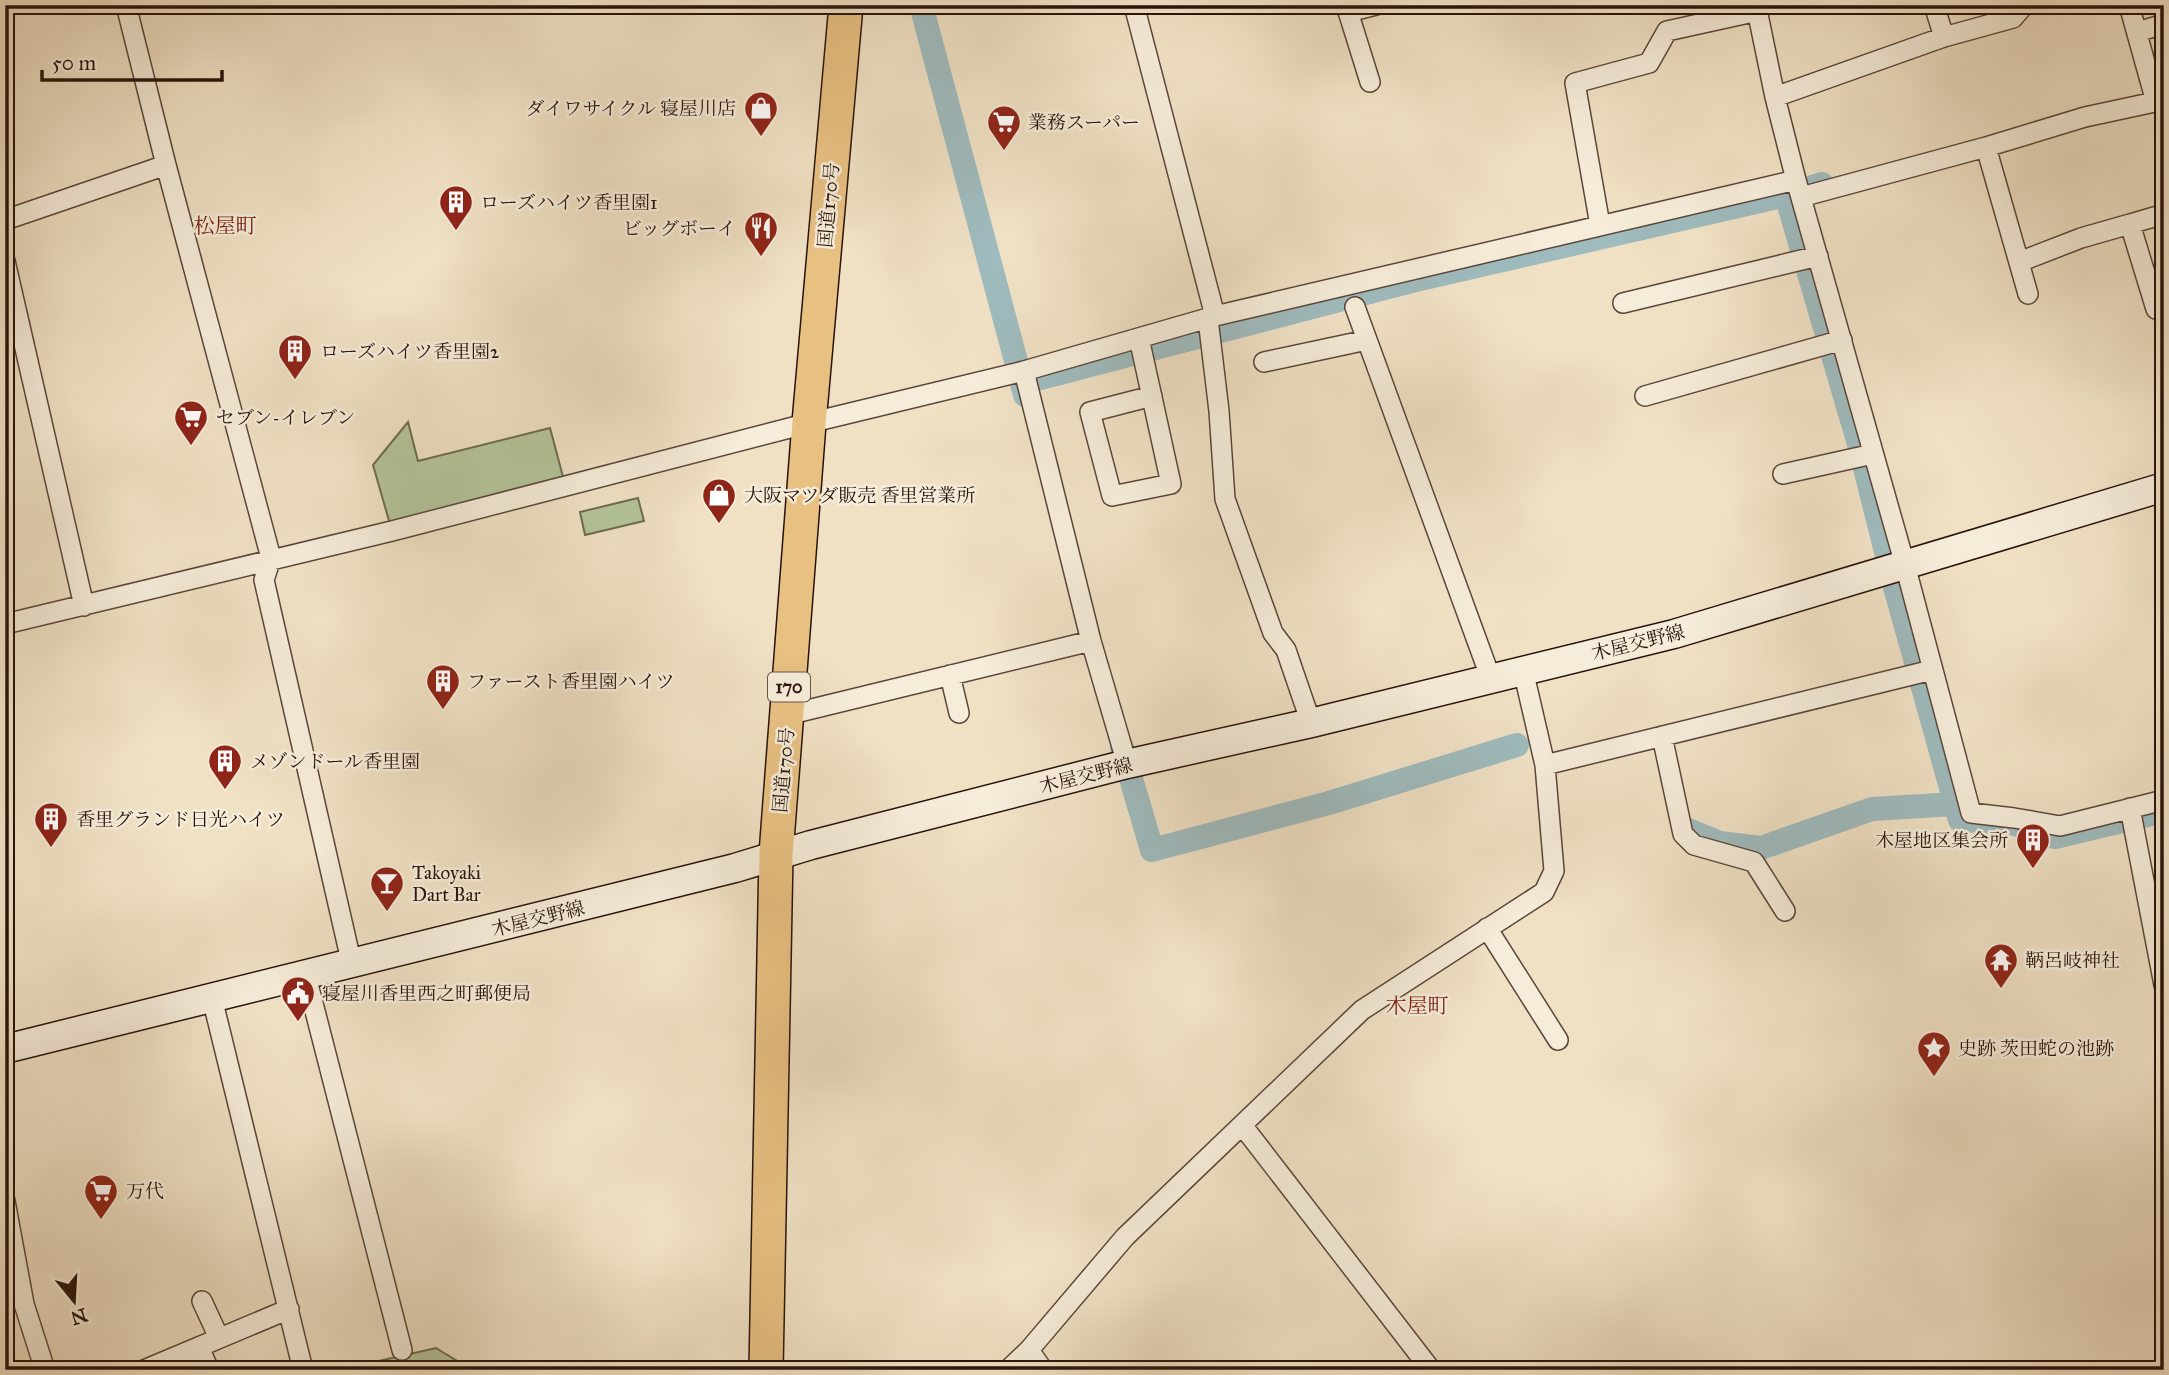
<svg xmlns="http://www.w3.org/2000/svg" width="2169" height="1375" font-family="'IM FELL Great Primer','Noto Serif JP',serif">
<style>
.green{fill:#b4c49a;stroke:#6e6c52;stroke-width:2}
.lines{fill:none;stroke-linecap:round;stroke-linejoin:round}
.canal{stroke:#9fbbbe;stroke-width:24}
.minor-casing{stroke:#5a463a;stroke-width:22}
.secondary-casing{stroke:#28130b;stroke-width:31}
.trunk-casing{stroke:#28130b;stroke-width:36}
.minor{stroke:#f5ecd9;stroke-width:19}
.secondary{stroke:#f5ecd9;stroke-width:28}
.trunk{stroke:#e8c082;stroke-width:33}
.labels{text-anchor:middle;stroke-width:5;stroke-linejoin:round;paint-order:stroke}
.shield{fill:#f5ecd9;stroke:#665449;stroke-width:2}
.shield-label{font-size:18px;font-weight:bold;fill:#28130b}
.poi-label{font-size:19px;fill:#28130b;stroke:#f5ecd9;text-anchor:start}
.street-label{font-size:19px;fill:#28130b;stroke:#f5ecd9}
.neighbourhood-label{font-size:21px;fill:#7a1f14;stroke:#f5ecd9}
</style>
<rect width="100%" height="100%" fill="#f0e1c5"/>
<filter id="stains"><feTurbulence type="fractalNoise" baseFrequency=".00286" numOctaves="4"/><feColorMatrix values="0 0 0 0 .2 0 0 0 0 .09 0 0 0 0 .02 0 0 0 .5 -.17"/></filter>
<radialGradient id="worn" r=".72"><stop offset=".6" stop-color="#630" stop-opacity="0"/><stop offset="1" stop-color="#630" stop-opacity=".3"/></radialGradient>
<path class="green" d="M 408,422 L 418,461 L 550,428 L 566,488 L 392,531 L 373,465 Z
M 638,498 L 644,521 L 585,535 L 580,512 Z
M 436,1348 L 472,1370 L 345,1370 L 352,1367 Z"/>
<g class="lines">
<path class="canal" d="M 921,5 L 1025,395
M 1786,195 L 1859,444 L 1893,580 L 1960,820 L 2012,823 L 2055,837 L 2164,811
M 1022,383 L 1420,279 L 1786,195 L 1822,184
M 1122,748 L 1152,850 L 1329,803 L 1517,745
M 1686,829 L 1720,843 L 1761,848 L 1872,809 L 1955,804"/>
<g class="minor-casing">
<path id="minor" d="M 126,5 L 166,165 L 271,558 L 264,580 L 352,965
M 1134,5 L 1215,316
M 1346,5 L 1370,82
M 1756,5 L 1775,97 L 1796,180 L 1905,565 L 1971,813 L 2014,818 L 2060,826 L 2164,800
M 1934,5 L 1944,37
M 2129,5 L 2156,102
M 1348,12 L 1376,5
M 2137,32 L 2164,24
M 1775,97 L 1944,37 L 2013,18 L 2024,5
M 1986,147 L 2028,294
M 1801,197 L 1986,147 L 2085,117 L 2164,100
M 5,220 L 166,165
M 1600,225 L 1575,83 L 1649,63 L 1667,31 L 1758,11
M 5,261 L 84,606
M 2019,262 L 2081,238 L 2130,224
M 1623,303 L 1818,256
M 1355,307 L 1491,679
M 2156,309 L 2130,224 L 2164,214
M 1208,319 L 1219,411 L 1225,499 L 1273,633 L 1286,650 L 1311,723
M 1139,338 L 1171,484 L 1112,496 L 1090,412 L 1152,396
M 1264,362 L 1367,340
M 1024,371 L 1091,641 L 1127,764
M 1645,396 L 1842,340
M 1783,474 L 1873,454
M 5,624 L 392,531 L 809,423 L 1024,371 L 1215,316 L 1796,180
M 950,675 L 959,713
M 787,715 L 1091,641
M 1662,736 L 1683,834 L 1694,845 L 1754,862 L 1785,911
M 1545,765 L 1932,670
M 2130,808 L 2164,985
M 1487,928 L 1558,1040
M 306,976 L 402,1350
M 212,998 L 303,1370
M 1242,1125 L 1428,1366
M 5,1201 L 24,1304 L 45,1370
M 202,1301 L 219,1338
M 199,1347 L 209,1370
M 1029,1350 L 1043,1370
M 144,1370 L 289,1309
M 1008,1370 L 1029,1350 L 1125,1237 L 1362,1010 L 1544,892 L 1554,871 L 1545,765 L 1523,670"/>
</g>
<g class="secondary-casing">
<path id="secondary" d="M 5,1049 L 735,868 L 811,845 L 1127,764 L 1311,723 L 1674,634 L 2164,487"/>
</g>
<g class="trunk-casing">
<path id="trunk" d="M 766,1370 L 776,854 L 809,423 L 846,5"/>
</g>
<use href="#minor" class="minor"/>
<use href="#secondary" class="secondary"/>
<use href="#trunk" class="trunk"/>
</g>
<defs>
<g id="shop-pin" transform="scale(1.75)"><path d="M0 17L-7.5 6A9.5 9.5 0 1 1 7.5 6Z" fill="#8f2418" stroke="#f5ecd9"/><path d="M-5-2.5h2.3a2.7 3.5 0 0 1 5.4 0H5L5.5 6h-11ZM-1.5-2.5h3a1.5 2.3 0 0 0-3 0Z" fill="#fff"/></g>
<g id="supermarket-pin" transform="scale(1.75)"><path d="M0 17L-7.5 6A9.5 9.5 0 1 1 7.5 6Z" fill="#8f2418" stroke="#f5ecd9"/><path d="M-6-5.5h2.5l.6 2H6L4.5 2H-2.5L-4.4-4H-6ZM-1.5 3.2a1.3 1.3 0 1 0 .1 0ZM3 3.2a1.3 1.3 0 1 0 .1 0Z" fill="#fff"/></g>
<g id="building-pin" transform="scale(1.75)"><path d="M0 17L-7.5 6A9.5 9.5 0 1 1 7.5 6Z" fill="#8f2418" stroke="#f5ecd9"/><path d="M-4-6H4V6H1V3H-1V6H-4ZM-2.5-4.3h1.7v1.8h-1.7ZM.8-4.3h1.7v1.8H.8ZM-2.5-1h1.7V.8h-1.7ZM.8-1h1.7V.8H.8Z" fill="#fff"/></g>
<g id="restaurant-pin" transform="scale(1.75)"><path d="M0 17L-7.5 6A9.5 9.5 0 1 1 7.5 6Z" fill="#8f2418" stroke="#f5ecd9"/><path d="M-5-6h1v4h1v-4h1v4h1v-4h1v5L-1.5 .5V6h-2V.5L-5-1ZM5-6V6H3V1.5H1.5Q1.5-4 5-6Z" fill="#fff"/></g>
<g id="bar-pin" transform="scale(1.75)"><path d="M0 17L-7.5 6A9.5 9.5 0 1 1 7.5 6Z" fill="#8f2418" stroke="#f5ecd9"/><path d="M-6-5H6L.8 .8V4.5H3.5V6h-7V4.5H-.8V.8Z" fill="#fff"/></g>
<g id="temple-pin" transform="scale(1.75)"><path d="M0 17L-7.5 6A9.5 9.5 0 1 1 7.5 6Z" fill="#8f2418" stroke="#f5ecd9"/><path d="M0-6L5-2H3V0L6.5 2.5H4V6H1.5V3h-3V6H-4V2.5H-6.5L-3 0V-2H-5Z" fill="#fff"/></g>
<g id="civic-pin" transform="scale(1.75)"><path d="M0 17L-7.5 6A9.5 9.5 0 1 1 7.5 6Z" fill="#8f2418" stroke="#f5ecd9"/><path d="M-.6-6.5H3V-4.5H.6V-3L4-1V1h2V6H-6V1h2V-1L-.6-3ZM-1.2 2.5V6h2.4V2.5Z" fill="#fff"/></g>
<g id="sight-pin" transform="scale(1.75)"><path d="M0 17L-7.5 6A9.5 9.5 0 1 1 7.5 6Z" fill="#8f2418" stroke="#f5ecd9"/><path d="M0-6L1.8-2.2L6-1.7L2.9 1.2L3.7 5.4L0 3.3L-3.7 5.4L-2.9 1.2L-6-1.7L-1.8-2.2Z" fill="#fff"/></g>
</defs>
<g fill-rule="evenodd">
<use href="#shop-pin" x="761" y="108"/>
<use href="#supermarket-pin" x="1004" y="122"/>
<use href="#building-pin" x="456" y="202"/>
<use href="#restaurant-pin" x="761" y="228"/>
<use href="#building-pin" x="295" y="351"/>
<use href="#supermarket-pin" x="191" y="417"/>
<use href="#shop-pin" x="719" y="495"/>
<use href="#building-pin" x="443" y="681"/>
<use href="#building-pin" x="225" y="761"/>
<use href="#building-pin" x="51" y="819"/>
<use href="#building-pin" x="2033" y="840"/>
<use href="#bar-pin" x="387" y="883"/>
<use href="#temple-pin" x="2001" y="960"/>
<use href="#civic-pin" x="298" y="993"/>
<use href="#sight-pin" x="1934" y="1048"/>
<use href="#supermarket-pin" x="101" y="1191"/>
</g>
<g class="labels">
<rect class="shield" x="768" y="672.5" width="42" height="29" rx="5"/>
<g class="shield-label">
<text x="789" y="693">170</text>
</g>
<g class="poi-label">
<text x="736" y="115" text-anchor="end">ダイワサイクル 寝屋川店</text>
<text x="1028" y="129">業務スーパー</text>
<text x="480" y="209">ローズハイツ香里園1</text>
<text x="736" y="235" text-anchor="end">ビッグボーイ</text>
<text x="320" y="358">ローズハイツ香里園2</text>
<text x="216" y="424">セブン-イレブン</text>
<text x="744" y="502">大阪マツダ販売 香里営業所</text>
<text x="467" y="688">ファースト香里園ハイツ</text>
<text x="250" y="768">メゾンドール香里園</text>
<text x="76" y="826">香里グランド日光ハイツ</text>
<text x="2008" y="847" text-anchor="end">木屋地区集会所</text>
<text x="412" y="879">Takoyaki<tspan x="412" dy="22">Dart Bar</tspan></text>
<text x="2025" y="967">鞆呂岐神社</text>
<text x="322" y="1000">寝屋川香里西之町郵便局</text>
<text x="1958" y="1055">史跡 茨田蛇の池跡</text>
<text x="126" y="1198">万代</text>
</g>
<g class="street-label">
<text transform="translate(828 205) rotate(-85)" y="7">国道170号</text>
<text transform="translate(1638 642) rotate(-14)" y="7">木屋交野線</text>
<text transform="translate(783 770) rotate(-85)" y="7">国道170号</text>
<text transform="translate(1086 775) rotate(-14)" y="7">木屋交野線</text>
<text transform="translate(538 918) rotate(-14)" y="7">木屋交野線</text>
</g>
<g class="neighbourhood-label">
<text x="225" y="233">松屋町</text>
<text x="1417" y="1013">木屋町</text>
</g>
</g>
<rect width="2169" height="1375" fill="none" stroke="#f0e1c5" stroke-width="28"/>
<rect x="7" y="7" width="2155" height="1361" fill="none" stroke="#28130b" stroke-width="3.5"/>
<rect x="14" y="14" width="2141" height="1347" fill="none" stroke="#28130b" stroke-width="2"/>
<g transform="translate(74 1301) rotate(162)" stroke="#f5ecd9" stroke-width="5" paint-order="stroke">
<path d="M0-5L12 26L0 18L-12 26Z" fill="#28130b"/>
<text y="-10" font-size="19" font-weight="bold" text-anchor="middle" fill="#28130b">N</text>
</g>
<path d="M42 70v10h180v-10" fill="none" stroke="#28130b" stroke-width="3.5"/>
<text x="52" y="70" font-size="21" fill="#28130b" stroke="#f5ecd9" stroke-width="5" paint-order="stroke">50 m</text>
<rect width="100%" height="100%" filter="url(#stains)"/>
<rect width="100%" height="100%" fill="url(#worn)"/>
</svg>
